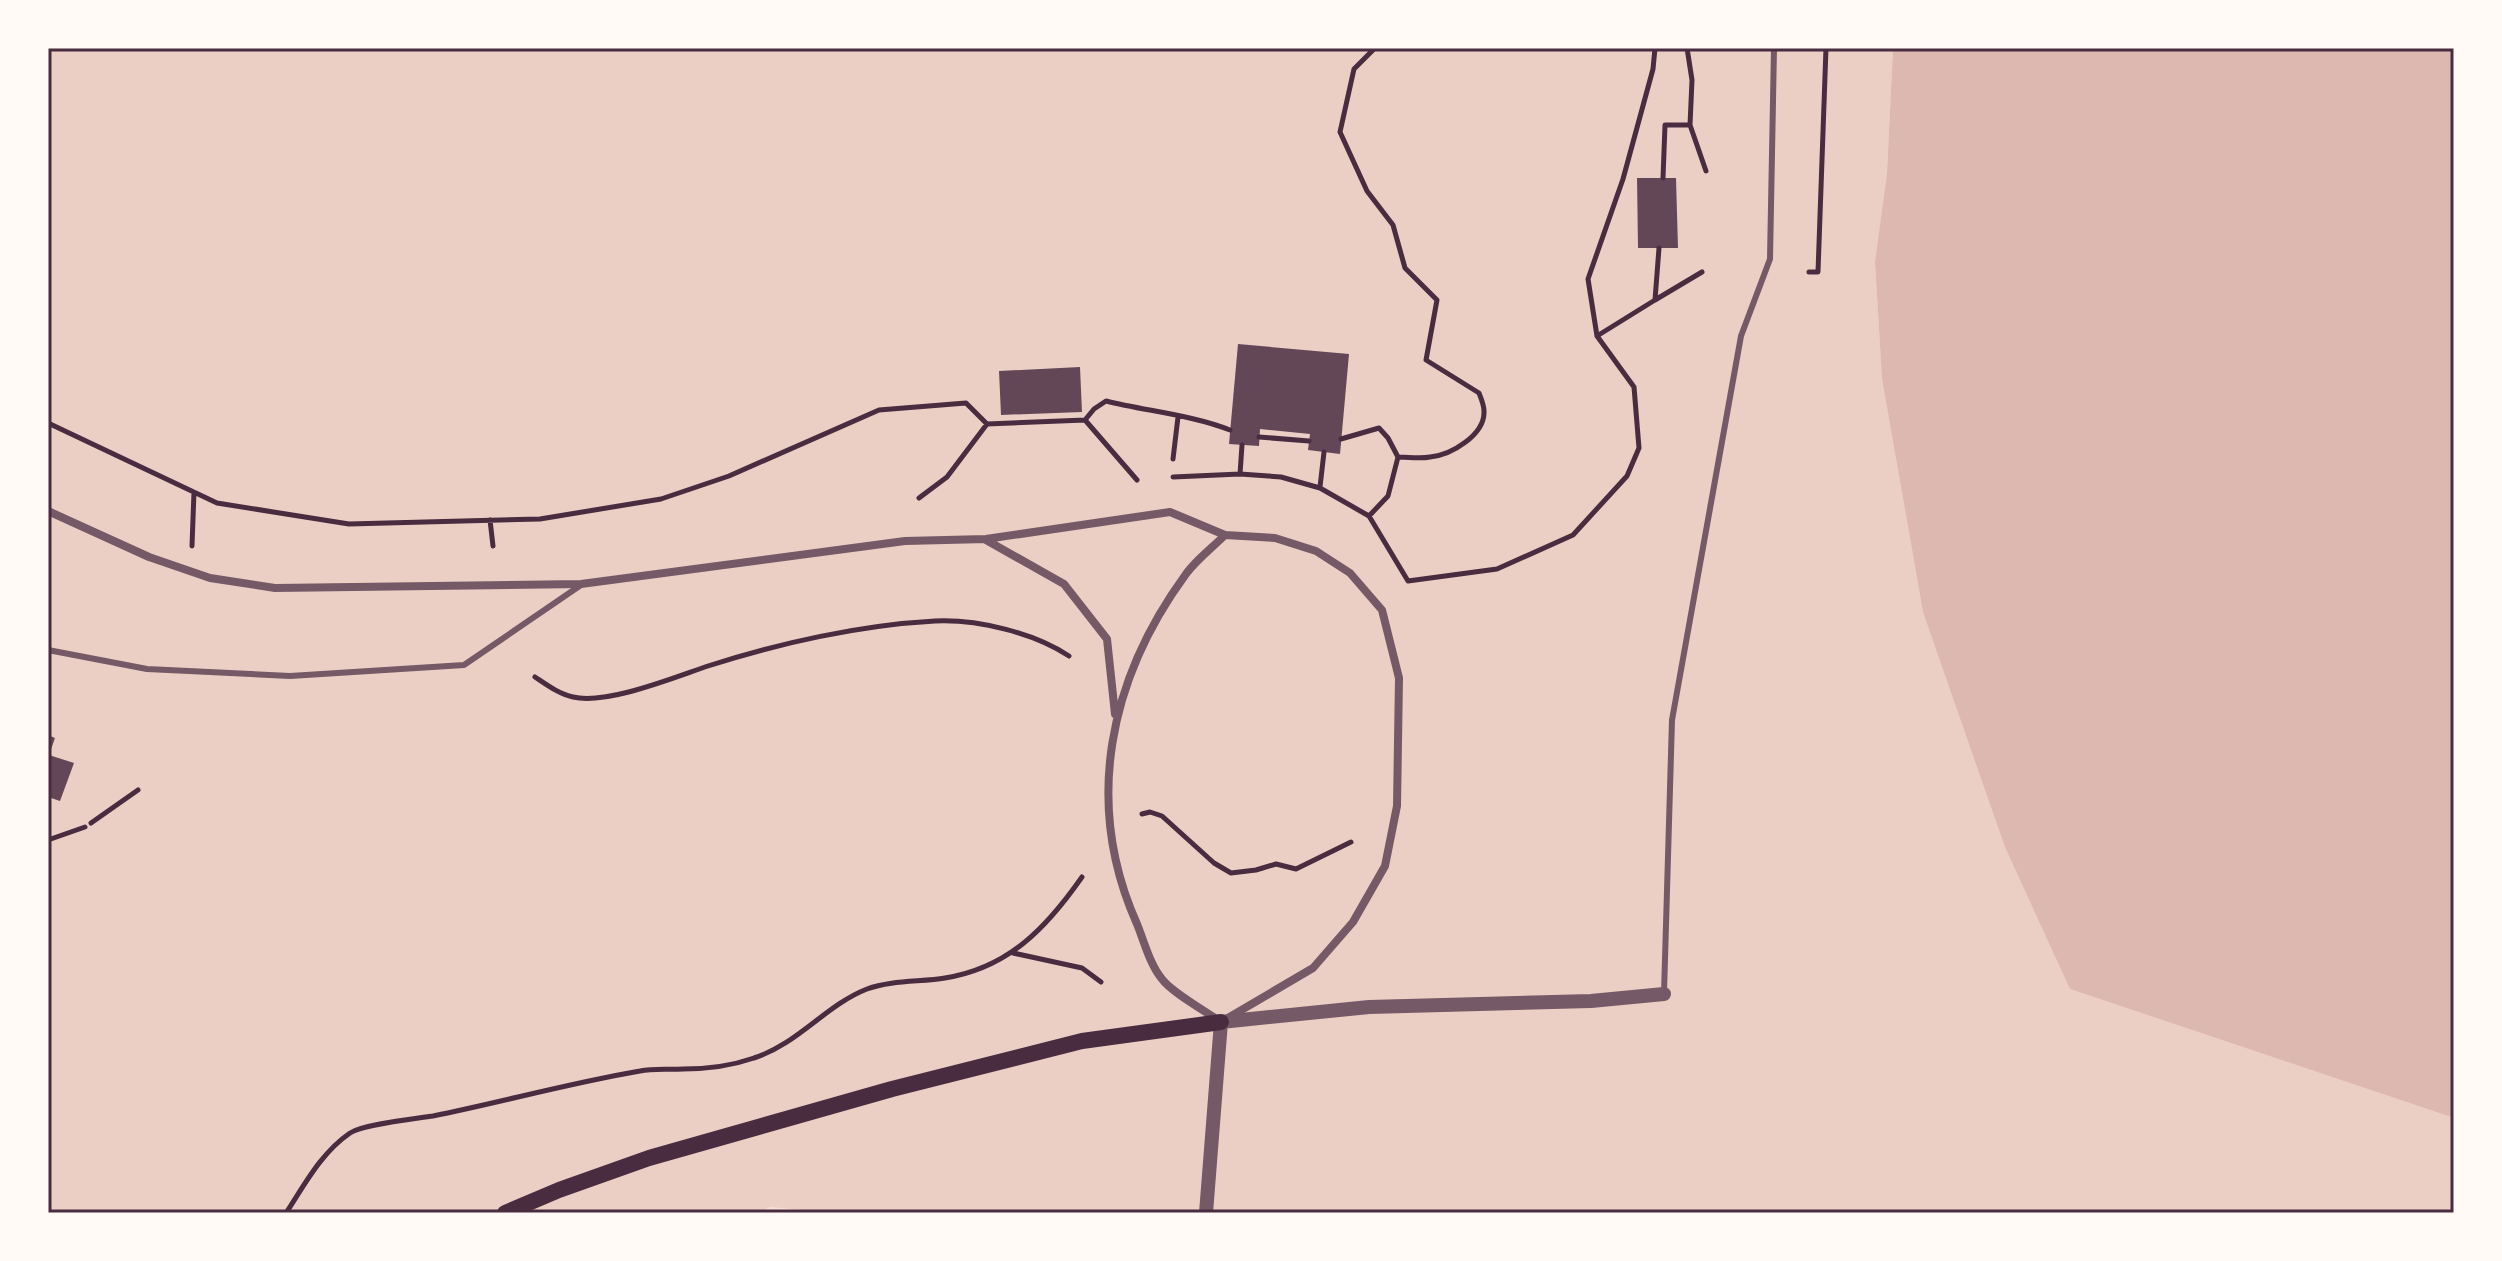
<svg xmlns="http://www.w3.org/2000/svg" width="2502" height="1261" font-family="Mulish,sans-serif">
<style>
.green{fill:#ebcfc5}
.water{fill:#dcb8b0}
.building{fill:#644757}
.lines{fill:none;stroke-linecap:round;stroke-linejoin:round}
.path{stroke:#4a2c40;stroke-width:5}
.service{stroke:#755966;stroke-width:6}
.minor{stroke:#755966;stroke-width:8}
.tertiary{stroke:#755966;stroke-width:14}
.secondary{stroke:#4a2c40;stroke-width:16}
.neatline{fill:none;stroke:#4a2c40;stroke-width:3}
</style>
<rect width="100%" height="100%" fill="#f7e1d7"/>
<path class="green" d="M 48,48 L 1893,48 L 1887,173 L 1875,263 L 1882,379 L 1923,612 L 2070,989 L 2454,1118 L 2454,1213 L 834,1213 L 770,1207 L 758,1213 L 48,1213 Z"/>
<path class="water" d="M 1893,48 L 2454,48 L 2454,1118 L 2070,989 L 2005,847 L 1923,612 L 1882,379 L 1875,262 L 1887,173 Z"/>
<path class="building" d="M 1637,178 L 1676,178 L 1678,248 L 1638,248 Z
M 1238,344 L 1349,354 L 1340,454 L 1308,450 L 1310,434 L 1260,429 L 1259,446 L 1229,444 Z
M 1080,367 L 1082,412 L 1001,415 L 999,371 Z
M 48,735 L 55,738 L 49,755 L 74,763 L 60,801 L 48,797 Z"/>
<g class="lines">
<path class="path" d="M 1269,48 L 1297,48
M 1687,48 L 1692,80 L 1690,125 L 1706,171
M 1663,178 L 1665,125 L 1690,125
M 1809,272 L 1818,272 L 1826,48
M 1655,300 L 1702,272
M 1597,336 L 1655,300 L 1659,248
M 1085,420 L 1094,409 L 1106,401 C 1146,411 1192,415 1230,430
M 48,423 L 217,503 L 349,524 L 540,519 L 661,499 L 729,476 L 879,410 L 966,403 L 987,424
M 1259,437 L 1309,441
M 1341,439 L 1379,428 L 1388,438 L 1398,457
M 1173,459 L 1178,417
M 1240,474 L 1242,445
M 1173,477 L 1240,474 L 1281,477 L 1320,488 L 1369,516 L 1408,581 L 1497,569 L 1573,535 L 1627,476 L 1639,448 L 1634,387 L 1597,336 L 1588,279 L 1623,179 L 1653,69 L 1655,48
M 1320,487 L 1324,452
M 919,498 L 947,477 L 987,424 L 1085,420 L 1137,480
M 1369,516 L 1388,496 L 1398,457 C 1408,457 1420,459 1430,457 C 1451,455 1485,435 1484,411 C 1484,405 1481,398 1479,393 L 1426,360 L 1437,300 L 1405,268 L 1393,225 L 1367,191 L 1340,132 L 1354,69 L 1375,48
M 490,520 L 493,546
M 192,546 L 194,492
M 535,677 C 547,685 559,694 573,697 C 607,705 675,677 708,666 C 779,643 861,625 935,621 C 978,619 1034,633 1069,656
M 1142,814 L 1150,812 L 1162,816 L 1214,863 L 1231,873 L 1256,870 L 1276,864 L 1296,869 L 1351,842
M 91,823 L 138,790
M 48,840 L 85,827
M 1013,953 L 1082,968 L 1101,982
M 286,1213 C 305,1184 321,1153 350,1133 C 364,1124 414,1119 433,1116 C 502,1102 570,1083 640,1071 C 654,1068 669,1070 683,1069 C 707,1069 731,1066 754,1058 C 798,1044 826,1005 867,989 C 891,980 921,982 945,978 C 1009,968 1047,927 1082,877"/>
<path class="service" d="M 48,650 L 147,669 L 290,676 L 464,665 L 581,585
M 1664,993 L 1672,720 L 1741,336 L 1770,259 L 1774,48"/>
<path class="minor" d="M 48,511 L 149,557 L 210,578 L 275,588 L 581,584 L 905,541 L 986,539 L 1170,512 L 1225,535 L 1275,538 L 1316,551 L 1350,573 L 1382,610 L 1399,678 L 1397,806 L 1385,866 L 1353,922 L 1313,968 L 1221,1022 C 1207,1012 1171,992 1162,979 C 1150,965 1144,941 1137,924 C 1083,803 1109,679 1186,574 C 1196,560 1212,548 1225,535
M 986,540 L 1064,584 L 1107,639 L 1115,714"/>
<path class="tertiary" d="M 1206,1213 L 1221,1022 L 1369,1007 L 1591,1001 L 1664,994"/>
<path class="secondary" d="M 505,1213 L 559,1190 L 649,1158 L 892,1089 L 1082,1041 L 1221,1022"/>
</g>
<rect width="2502" height="1261" fill="none" stroke="#fffaf5" stroke-width="100"/>
<rect x="50" y="50" width="2402" height="1161" class="neatline"/>
</svg>
